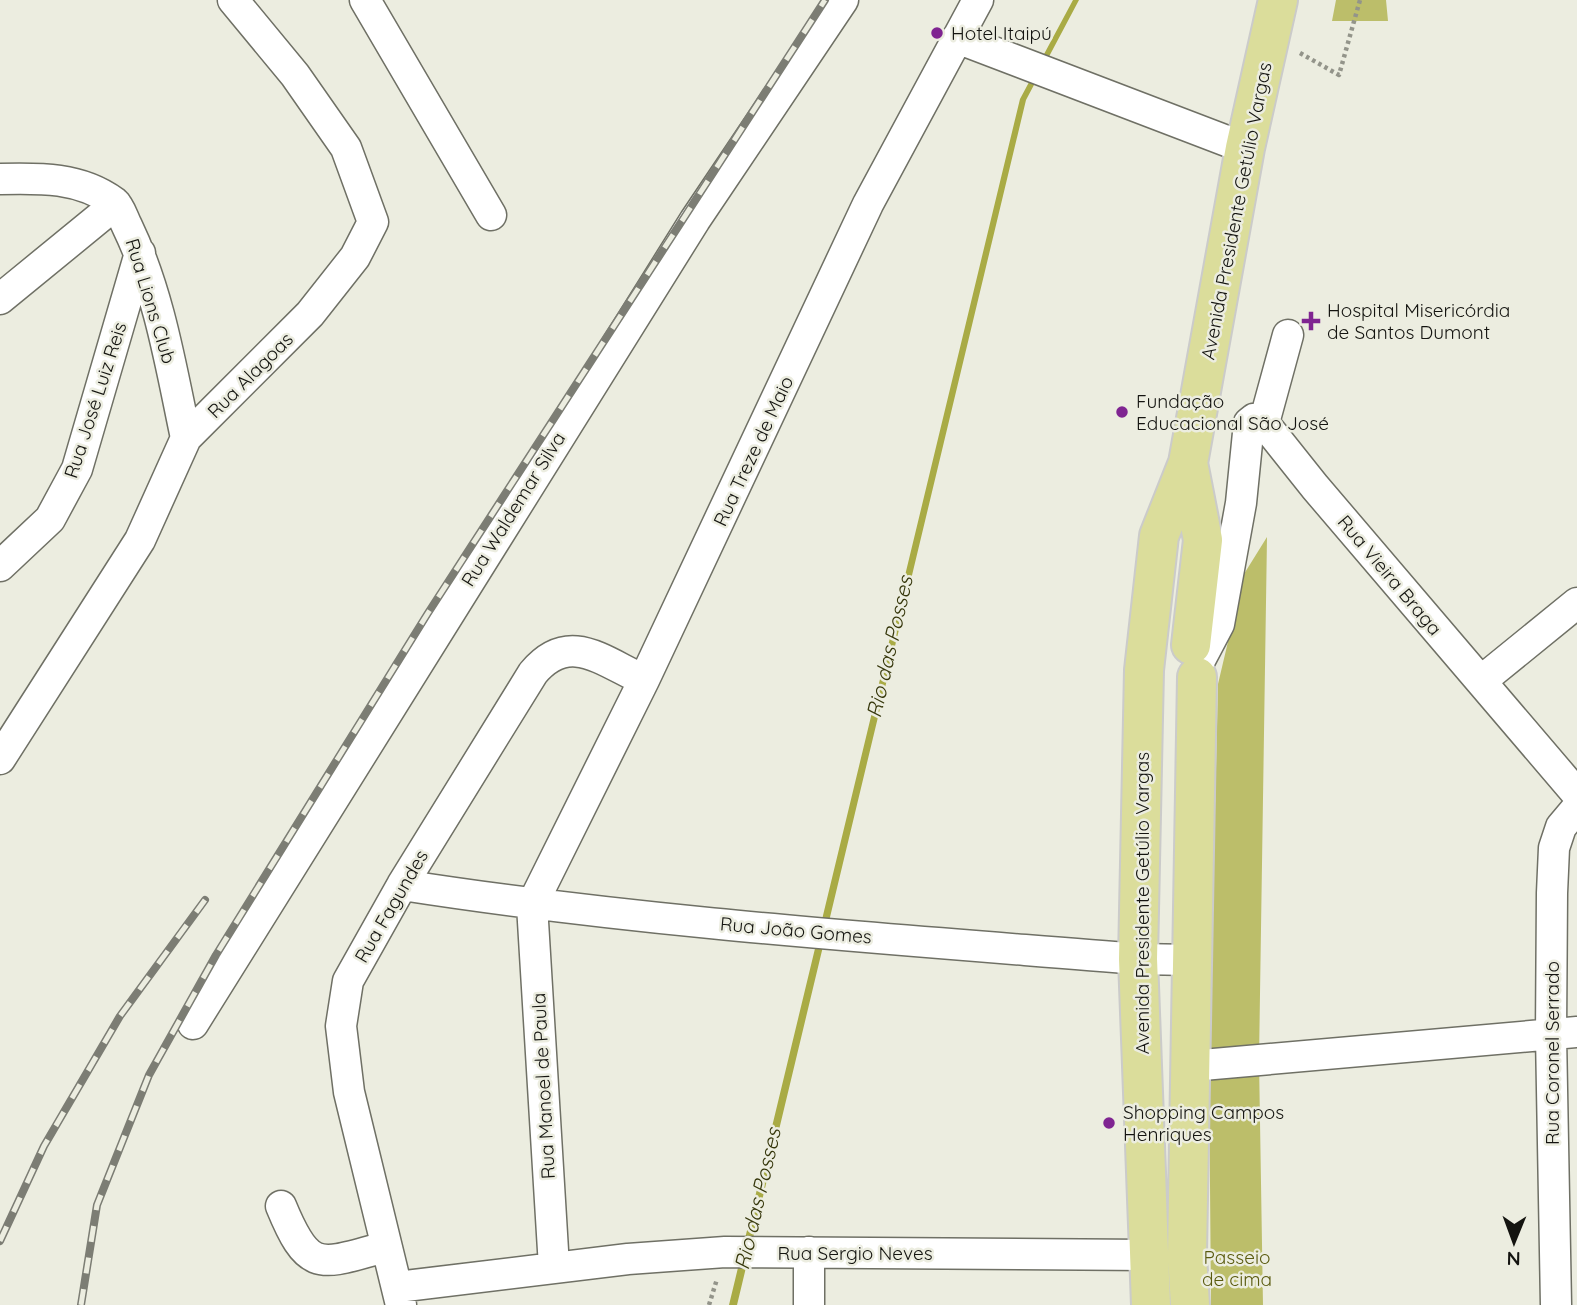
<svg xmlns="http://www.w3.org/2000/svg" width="1577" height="1305" font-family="Quicksand,sans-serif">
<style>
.green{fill:#bcbe6a}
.water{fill:#a9ab45}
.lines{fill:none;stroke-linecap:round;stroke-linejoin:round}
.minor-casing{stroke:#6f7065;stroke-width:33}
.major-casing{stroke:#cbcbca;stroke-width:42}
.path{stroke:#93948a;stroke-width:4.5;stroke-dasharray:3.5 3.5;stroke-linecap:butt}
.minor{stroke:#fff;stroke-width:30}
.major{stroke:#dbdd9b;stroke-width:38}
.rail-casing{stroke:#7c7d74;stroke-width:8}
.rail{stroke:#ecede0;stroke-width:5;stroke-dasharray:16;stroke-linecap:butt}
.poi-dot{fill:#7f2491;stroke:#ecede0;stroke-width:2.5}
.labels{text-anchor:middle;stroke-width:5;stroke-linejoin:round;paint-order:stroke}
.poi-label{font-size:19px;fill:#141410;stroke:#ecede0;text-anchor:start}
.street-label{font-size:19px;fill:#141410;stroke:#ecede0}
.park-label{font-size:19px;fill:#5a5b0f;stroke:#ecede0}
.water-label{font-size:21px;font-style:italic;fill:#35360a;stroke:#ecede0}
</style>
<rect width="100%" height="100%" fill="#ecede0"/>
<path class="green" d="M 1336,0 L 1386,0 L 1388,21 L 1332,21 Z
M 1267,537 L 1259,1060 L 1263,1305 L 1211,1305 L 1209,1065 L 1218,684 L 1244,574 Z"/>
<path class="water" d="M 1073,0 L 1079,0 L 1026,100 L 737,1305 L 729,1305 L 1020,99 Z"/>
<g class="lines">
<g class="minor-casing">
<path id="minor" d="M 365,0 L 491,215
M 957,38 L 1245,148
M 0,179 C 40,178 80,177 114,202 C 120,207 123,218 127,226 C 159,292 171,367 186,438
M 0,299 L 116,204
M 1288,335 L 1264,423 L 1315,487 L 1577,794
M 0,566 L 50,519 L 77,469 L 140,253
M 1200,660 L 1219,624 L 1241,503 L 1249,423 L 1254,419 L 1264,423
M 1481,681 L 1577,603
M 0,759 L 140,540 L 186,438 L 310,314 L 355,257 L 373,222 L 346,148 L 295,75 L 233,0
M 402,885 C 646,923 892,939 1138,959 L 1191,960
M 193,1024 L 695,220 L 843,0
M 1191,1066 L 1577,1032
M 281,1206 C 309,1274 319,1265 385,1247
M 809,1252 L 809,1305
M 554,1267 L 532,905 L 644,680 L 868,204 L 978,0
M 397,1287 L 628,1259 L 725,1252 L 1148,1255
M 401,1305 L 349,1092 L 341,1026 L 348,981 L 402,885 L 533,673 C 569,630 602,661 644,680
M 1556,1305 L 1551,1035 L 1552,893 L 1554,848 L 1561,827 L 1577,808"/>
</g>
<g class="major-casing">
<path id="major" d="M 1188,463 L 1203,540 L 1191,645
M 1151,1305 L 1138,959 L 1144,670 L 1159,536 L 1188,463 L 1245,148 L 1278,0
M 1190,1305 L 1187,1255 L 1197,677"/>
</g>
<path class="path" d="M 1300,53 L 1339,75 L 1360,0
M 709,1305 L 717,1279"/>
<use href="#minor" class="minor"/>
<use href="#major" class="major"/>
<g class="rail-casing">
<path id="rail" d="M 0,1241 L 44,1146 L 120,1016 L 205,900
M 81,1305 L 97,1205 L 149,1075 L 216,955 L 428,613 L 825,0"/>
</g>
<use href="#rail" class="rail"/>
</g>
<g class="poi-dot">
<circle cx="937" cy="33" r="7"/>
<path d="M1307.5 310.5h7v7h7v7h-7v7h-7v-7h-7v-7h7z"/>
<circle cx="1122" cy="412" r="7"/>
<circle cx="1109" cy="1123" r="7"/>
</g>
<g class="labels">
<g class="poi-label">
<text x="951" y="40">Hotel Itaipú</text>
<text x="1327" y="317">Hospital Misericórdia<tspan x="1327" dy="22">de Santos Dumont</tspan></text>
<text x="1136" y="408">Fundação<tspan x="1136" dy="22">Educacional São José</tspan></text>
<text x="1123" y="1119">Shopping Campos<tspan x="1123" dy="22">Henriques</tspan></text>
</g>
<g class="street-label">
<text transform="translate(1236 211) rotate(-79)" y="7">Avenida Presidente Getúlio Vargas</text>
<text transform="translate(151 301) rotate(73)" y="7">Rua Lions Club</text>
<text transform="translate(250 375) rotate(-45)" y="7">Rua Alagoas</text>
<text transform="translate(95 400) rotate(-72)" y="7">Rua José Luiz Reis</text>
<text transform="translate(753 451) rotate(-65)" y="7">Rua Treze de Maio</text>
<text transform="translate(513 509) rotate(-58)" y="7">Rua Waldemar Silva</text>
<text transform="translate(1390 575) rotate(50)" y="7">Rua Vieira Braga</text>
<text transform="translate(1142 903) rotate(-90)" y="7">Avenida Presidente Getúlio Vargas</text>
<text transform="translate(391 906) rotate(-60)" y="7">Rua Fagundes</text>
<text transform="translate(796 930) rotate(5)" y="7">Rua João Gomes</text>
<text transform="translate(1552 1053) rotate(-90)" y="7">Rua Coronel Serrado</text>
<text transform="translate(543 1086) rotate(-93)" y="7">Rua Manoel de Paula</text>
<text x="855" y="1260">Rua Sergio Neves</text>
</g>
<g class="park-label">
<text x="1237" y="1264">Passeio<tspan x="1237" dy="22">de cima</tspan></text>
</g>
<g class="water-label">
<text transform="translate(890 647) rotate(-77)" y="7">Rio das Posses</text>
<text transform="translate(758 1199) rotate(-77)" y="7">Rio das Posses</text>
</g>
</g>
<g transform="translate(1514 1242) rotate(181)" stroke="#ecede0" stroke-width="5" paint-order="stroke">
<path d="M0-5L12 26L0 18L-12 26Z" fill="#141410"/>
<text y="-10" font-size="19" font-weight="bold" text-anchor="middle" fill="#141410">N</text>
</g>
</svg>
